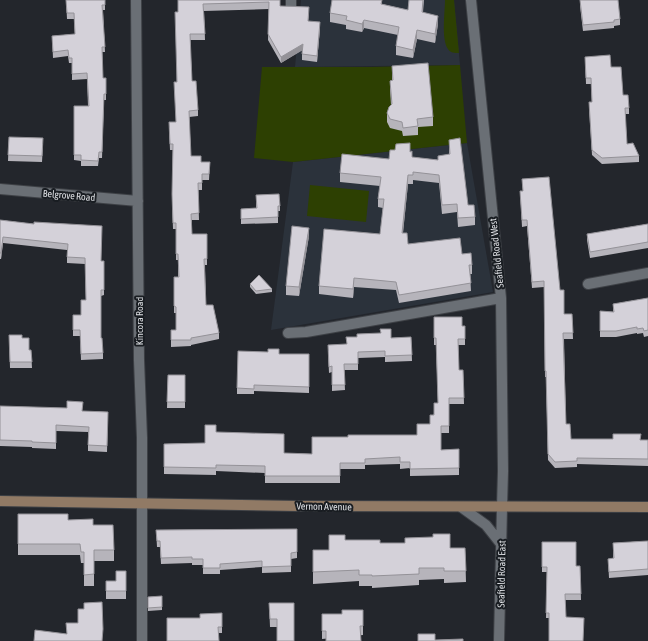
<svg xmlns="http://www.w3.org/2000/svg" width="648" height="641" font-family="'Asap Condensed',sans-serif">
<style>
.built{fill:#2b323b}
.green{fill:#2d4002}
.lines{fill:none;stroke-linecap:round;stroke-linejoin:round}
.minor-casing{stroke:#3e4146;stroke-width:12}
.tertiary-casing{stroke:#3e4146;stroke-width:12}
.secondary-casing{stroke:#3e4146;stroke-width:12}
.minor{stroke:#6a6f75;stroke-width:10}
.tertiary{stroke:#6a6f75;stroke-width:10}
.secondary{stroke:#917a65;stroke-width:10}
.wall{fill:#b6b4bb}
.shaded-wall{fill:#949298}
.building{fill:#d4d1d9;stroke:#949298}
.labels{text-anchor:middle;stroke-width:4;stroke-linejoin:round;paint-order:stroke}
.street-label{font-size:10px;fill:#dddfe3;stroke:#191d22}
</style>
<rect width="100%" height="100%" fill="#23262c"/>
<path class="built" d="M 301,0 L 454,0 L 460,65 L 295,67 Z
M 467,143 L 493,292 L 271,330 L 293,162 Z"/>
<path class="green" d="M 445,0 L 454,0 L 459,53 C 455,53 450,53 448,49 C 441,39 445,12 445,0 Z
M 460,65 L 467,143 L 293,162 L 254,158 L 262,67 L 371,67 Z
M 310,185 L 369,191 L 366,222 L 307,216 Z"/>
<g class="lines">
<g class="minor-casing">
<path id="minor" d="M 136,0 L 139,360 L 142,438 L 142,641
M 291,0 L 291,7
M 471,0 L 501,298 L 503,471 L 502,507
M 0,189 L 138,201
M 588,284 L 648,273
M 288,333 L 306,332 L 501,298"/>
</g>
<g class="tertiary-casing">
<path id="tertiary" d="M 461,507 L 486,525 L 501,544
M 499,641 L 502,507"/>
</g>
<g class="secondary-casing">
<path id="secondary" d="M 0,501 L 298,506 L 648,507"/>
</g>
<use href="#minor" class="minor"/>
<use href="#tertiary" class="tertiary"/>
<use href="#secondary" class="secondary"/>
</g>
<path class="wall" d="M 66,0 L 105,0 L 105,10 L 103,10 L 105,52 L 102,52 L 103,78 L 106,78 L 106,100 L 104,100 L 102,158 L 99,158 L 98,166 L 81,166 L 81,161 L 74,160 L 74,106 L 88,106 L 87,79 L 72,80 L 72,63 L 69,63 L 68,56 L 53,58 L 52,36 L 75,34 L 74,19 L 67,19 Z
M 178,0 L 280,0 L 280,6 L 309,14 L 308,21 L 320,28 L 317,62 L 302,60 L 302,50 L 281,63 L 268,40 L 269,9 L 204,11 L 205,40 L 190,40 L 192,81 L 198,110 L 198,116 L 189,117 L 191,156 L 201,162 L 210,162 L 209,180 L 202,180 L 202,190 L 198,190 L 199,220 L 192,220 L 192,234 L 207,234 L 207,265 L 205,265 L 206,305 L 219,333 L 219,339 L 191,345 L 191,346 L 171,347 L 171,330 L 176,330 L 176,313 L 174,313 L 174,277 L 178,277 L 178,260 L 176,260 L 176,229 L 173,229 L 172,201 L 173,150 L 170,150 L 169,128 L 176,122 L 178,12 Z
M 382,0 L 382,4 L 408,10 L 409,0 L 424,0 L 423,12 L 438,24 L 435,43 L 417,39 L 413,58 L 396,55 L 396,46 L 398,35 L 364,28 L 362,32 L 346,29 L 346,25 L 330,22 L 330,13 Z
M 580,0 L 620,19 L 620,25 L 614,26 L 614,28 L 583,31 L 580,6 Z
M 585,57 L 611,67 L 623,95 L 629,108 L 629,114 L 625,114 L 627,144 L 639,156 L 639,162 L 602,164 L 592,155 L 589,108 L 589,102 L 592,102 L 591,84 L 586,84 Z
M 392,66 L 433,117 L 433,126 L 418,127 L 418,135 L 403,136 L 402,131 L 390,128 L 387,122 L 387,113 L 391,105 L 390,89 L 390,81 L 392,80 Z
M 9,137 L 43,144 L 42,162 L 8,161 Z
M 449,140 L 468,205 L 475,217 L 475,225 L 458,227 L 457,212 L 442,214 L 439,183 L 413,180 L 413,184 L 408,184 L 403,233 L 408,244 L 462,254 L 472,265 L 472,274 L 470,274 L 471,291 L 399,303 L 396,290 L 354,287 L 353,298 L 319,294 L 319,286 L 380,234 L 383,208 L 378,207 L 378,199 L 380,186 L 340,182 L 340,173 L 389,159 L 410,152 L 412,157 L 438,160 L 449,154 Z
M 522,179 L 560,290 L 564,314 L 572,314 L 573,339 L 564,339 L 566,424 L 571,439 L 648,440 L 648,466 L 577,464 L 577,467 L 555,468 L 548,460 L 546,377 L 545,377 L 544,287 L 532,288 L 527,226 L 522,227 L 520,191 L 523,191 Z
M 256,195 L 280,206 L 280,211 L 278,211 L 278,223 L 241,224 L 241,209 L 256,208 Z
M 0,220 L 34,224 L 101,261 L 104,261 L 104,295 L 101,296 L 101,338 L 103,353 L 103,359 L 81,360 L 80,336 L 73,336 L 73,315 L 81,315 L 86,300 L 85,264 L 67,263 L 67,250 L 3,243 L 1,259 L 0,259 Z
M 648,224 L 648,248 L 590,258 L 587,240 L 587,234 Z
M 309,236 L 299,296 L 286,295 L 286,286 Z
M 250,284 L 272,289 L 272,292 L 256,294 L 250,287 Z
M 648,298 L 648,336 L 644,337 L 643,333 L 637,334 L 637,333 L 616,337 L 600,337 L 600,311 L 613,312 L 613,304 Z
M 434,317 L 462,326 L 465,326 L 465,345 L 458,345 L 459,370 L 463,370 L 464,404 L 449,404 L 449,433 L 441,433 L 441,450 L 459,449 L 459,475 L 410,476 L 410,468 L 400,469 L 400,464 L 365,465 L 365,469 L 340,469 L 340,483 L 265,483 L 265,473 L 216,471 L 216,475 L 164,474 L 164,444 L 205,443 L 216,432 L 284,453 L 312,454 L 348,437 L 417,435 L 430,424 L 438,403 L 436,345 L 434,345 Z
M 9,335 L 22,338 L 29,350 L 31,350 L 32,368 L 10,368 Z
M 411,337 L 412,361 L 385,362 L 385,357 L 358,358 L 358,370 L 344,370 L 345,390 L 332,391 L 332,372 L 329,373 L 328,351 L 346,344 L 391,338 Z
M 268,352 L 279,354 L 309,354 L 309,393 L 254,391 L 254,394 L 237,394 L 237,388 Z
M 168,375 L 185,375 L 185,408 L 167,408 Z
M 0,406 L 83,411 L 108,412 L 107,452 L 88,451 L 88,432 L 56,431 L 56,449 L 32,448 L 32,447 L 0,446 Z
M 18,514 L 68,520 L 93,525 L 114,550 L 114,561 L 94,561 L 94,586 L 84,586 L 84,563 L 81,563 L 80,555 L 18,555 Z
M 297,529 L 297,558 L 291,559 L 291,572 L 262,573 L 262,567 L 220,570 L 220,574 L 203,574 L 203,565 L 192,565 L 192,563 L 161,564 L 160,547 L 157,547 L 156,530 Z
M 345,540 L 380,543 L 450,548 L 465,548 L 466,582 L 444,583 L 444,579 L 419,580 L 419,585 L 372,588 L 372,586 L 359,586 L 359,581 L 313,584 L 313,550 L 329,550 Z
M 648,541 L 648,575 L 609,578 L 608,559 L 613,558 L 613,543 Z
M 542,542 L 576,566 L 580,566 L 581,600 L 565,600 L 549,618 L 546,618 L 547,572 L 542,572 Z
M 126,571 L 126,599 L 106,599 L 106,581 L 116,581 Z
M 162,596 L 162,610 L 148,611 L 148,597 Z
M 269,603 L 294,603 L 277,627 L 270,627 Z
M 363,610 L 363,635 L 322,639 L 322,614 L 342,614 Z
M 222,613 L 222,633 L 218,633 L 200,618 Z"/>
<path class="shaded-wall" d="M 438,16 L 438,24 L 435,43 L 435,34 Z
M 364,20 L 364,28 L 362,32 L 362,24 Z
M 320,22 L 320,28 L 317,62 L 317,56 Z
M 417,30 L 417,39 L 413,58 L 413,50 Z
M 303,44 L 303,50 L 281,63 L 281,57 Z
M 408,175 L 408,184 L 402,241 L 402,233 Z
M 309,228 L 309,236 L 299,296 L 299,287 Z
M 3,237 L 3,243 L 1,259 L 1,253 Z
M 354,278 L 354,287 L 353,298 L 353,289 Z"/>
<path class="building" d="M 66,0 L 105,0 L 105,5 L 102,5 L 105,47 L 102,47 L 103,78 L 106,78 L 106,94 L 104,94 L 102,152 L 99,152 L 98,161 L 81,160 L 81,155 L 74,155 L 74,106 L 89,106 L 87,73 L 72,74 L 72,58 L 69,58 L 68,50 L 53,52 L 52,36 L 75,34 L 74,13 L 67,13 Z
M 178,0 L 280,0 L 280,6 L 309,7 L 308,21 L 320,22 L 317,56 L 302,54 L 303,44 L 281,57 L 268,34 L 269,2 L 203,4 L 205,34 L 190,34 L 192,81 L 196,81 L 198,110 L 189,111 L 191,156 L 201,156 L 201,162 L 210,162 L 209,174 L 202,174 L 202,183 L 198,183 L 199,213 L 191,214 L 192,234 L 207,234 L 207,259 L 204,259 L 206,305 L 213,305 L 219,333 L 191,338 L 191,340 L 171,340 L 171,330 L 176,330 L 176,307 L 174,306 L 174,277 L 179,277 L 178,254 L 176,254 L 176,223 L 173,223 L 172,194 L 173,144 L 170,144 L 169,122 L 176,122 L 174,82 L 177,82 L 175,12 L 178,12 Z
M 332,0 L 382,0 L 381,4 L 408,10 L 409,0 L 423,0 L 422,12 L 438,16 L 435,34 L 417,30 L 413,50 L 396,46 L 399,27 L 364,20 L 362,24 L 346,20 L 347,16 L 330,13 Z
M 580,0 L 618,0 L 620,19 L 614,20 L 614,22 L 583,25 Z
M 610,55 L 611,67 L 621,67 L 623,95 L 628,95 L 629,108 L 625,108 L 627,144 L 633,143 L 639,156 L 602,158 L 592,150 L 589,102 L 592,102 L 591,78 L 586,78 L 585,57 Z
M 428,63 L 433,117 L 417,119 L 418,126 L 403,128 L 402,122 L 390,119 L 387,113 L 389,107 L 392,104 L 390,81 L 393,80 L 392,66 Z
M 9,137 L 43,138 L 42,156 L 8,155 Z
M 460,138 L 468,205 L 474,205 L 475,217 L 458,218 L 457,204 L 442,205 L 439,175 L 413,172 L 413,175 L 408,175 L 402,233 L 407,233 L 408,244 L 460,238 L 462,254 L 471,253 L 472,265 L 469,265 L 471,283 L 399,295 L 396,282 L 354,278 L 353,289 L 319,286 L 324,229 L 380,234 L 384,199 L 378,199 L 381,177 L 340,173 L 342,154 L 389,159 L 390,150 L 395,150 L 396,144 L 410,143 L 410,152 L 412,151 L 412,157 L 438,160 L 438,156 L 450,154 L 449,140 Z
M 549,177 L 560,290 L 564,290 L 564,314 L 572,314 L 573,333 L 563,333 L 566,424 L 570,424 L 571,439 L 613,439 L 613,434 L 641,434 L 640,440 L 648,440 L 648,459 L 577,458 L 577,461 L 555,462 L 548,454 L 546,371 L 545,371 L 544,281 L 532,282 L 527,220 L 522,220 L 520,191 L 523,191 L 522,179 Z
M 279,194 L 280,206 L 278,206 L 278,217 L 241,219 L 241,209 L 257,208 L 256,195 Z
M 0,220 L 34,224 L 34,222 L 102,226 L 101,261 L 104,261 L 104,290 L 101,290 L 101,338 L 102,338 L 103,353 L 81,354 L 80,330 L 73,330 L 73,315 L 81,315 L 81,300 L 86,300 L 85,258 L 67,257 L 68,244 L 3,237 L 1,253 L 0,253 Z
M 648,224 L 648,242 L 590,252 L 587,234 Z
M 292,226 L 309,228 L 299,287 L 286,286 Z
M 259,275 L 272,289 L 256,291 L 250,284 Z
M 648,298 L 648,330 L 644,331 L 643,328 L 637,329 L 637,327 L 616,331 L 600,331 L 600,311 L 614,312 L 613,304 Z
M 434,317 L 462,317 L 462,326 L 465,326 L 465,339 L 458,339 L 459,370 L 463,370 L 464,398 L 449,398 L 449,426 L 441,426 L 441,450 L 459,449 L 459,468 L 410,469 L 410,462 L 400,462 L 400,457 L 365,459 L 365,463 L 340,463 L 340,476 L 265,476 L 265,466 L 216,465 L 216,468 L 164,467 L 164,444 L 205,443 L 205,425 L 216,425 L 216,432 L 284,434 L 284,453 L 312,454 L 312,437 L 348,437 L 348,435 L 417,435 L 417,424 L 430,424 L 430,415 L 434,415 L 434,403 L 438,403 L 436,338 L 434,338 Z
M 380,329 L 391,329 L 391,338 L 411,337 L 412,355 L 385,356 L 385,351 L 358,352 L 358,364 L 344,364 L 345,385 L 332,385 L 332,366 L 329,367 L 328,345 L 347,344 L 346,337 L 357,337 L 357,334 L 381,333 Z
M 9,335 L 22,335 L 22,338 L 29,338 L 29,350 L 31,350 L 32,362 L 10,362 Z
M 268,349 L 279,349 L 279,354 L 309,354 L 309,387 L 254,385 L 254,389 L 237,388 L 238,351 L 268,352 Z
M 168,375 L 185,375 L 185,402 L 167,402 Z
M 67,401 L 83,402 L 82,411 L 108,412 L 107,446 L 88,445 L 89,427 L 56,425 L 56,443 L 32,442 L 32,441 L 0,440 L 0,406 L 67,408 Z
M 18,514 L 68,514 L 68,520 L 93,519 L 93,525 L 113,525 L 114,550 L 94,550 L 94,574 L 84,575 L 84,552 L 81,552 L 80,544 L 18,544 Z
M 297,529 L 297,552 L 291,553 L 291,566 L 262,567 L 262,561 L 220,564 L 220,568 L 203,568 L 203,559 L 192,559 L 192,557 L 161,558 L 160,541 L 157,541 L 156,530 Z
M 433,534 L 450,534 L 450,548 L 465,548 L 466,571 L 444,571 L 444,568 L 419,568 L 419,574 L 372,576 L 372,575 L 359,575 L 359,570 L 313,572 L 313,550 L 329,550 L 329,535 L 345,535 L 345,540 L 380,540 L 380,543 L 405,543 L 405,538 L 433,537 Z
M 648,541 L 648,569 L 609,572 L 608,559 L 614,558 L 613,543 Z
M 542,542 L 576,542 L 576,566 L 580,566 L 581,594 L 565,594 L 566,617 L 584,618 L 583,641 L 549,641 L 549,613 L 546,613 L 547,567 L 542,567 Z
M 116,571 L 126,571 L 126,591 L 106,591 L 106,581 L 116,581 Z
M 162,596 L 162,607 L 148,608 L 148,597 Z
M 102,602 L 103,629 L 102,641 L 34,641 L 35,630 L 67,634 L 66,623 L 78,623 L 78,609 L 84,609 L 84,603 Z
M 269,603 L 294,603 L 294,641 L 277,641 L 277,619 L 270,619 Z
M 342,610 L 363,610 L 363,626 L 360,626 L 361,641 L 326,641 L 326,631 L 322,631 L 322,614 L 342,614 Z
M 222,613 L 222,627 L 218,627 L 219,641 L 167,641 L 167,618 L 200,618 L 200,614 Z
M 418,634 L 435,634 L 435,640 L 463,639 L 463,641 L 418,641 Z"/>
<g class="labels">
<g class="street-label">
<text transform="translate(69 195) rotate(5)" y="4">Belgrove Road</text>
<text transform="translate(496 253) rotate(-96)" y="4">Seafield Road West</text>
<text transform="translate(139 321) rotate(-90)" y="4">Kincora Road</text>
<text transform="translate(324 506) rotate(1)" y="4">Vernon Avenue</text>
<text transform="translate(501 574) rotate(-89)" y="4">Seafield Road East</text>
</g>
</g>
</svg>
